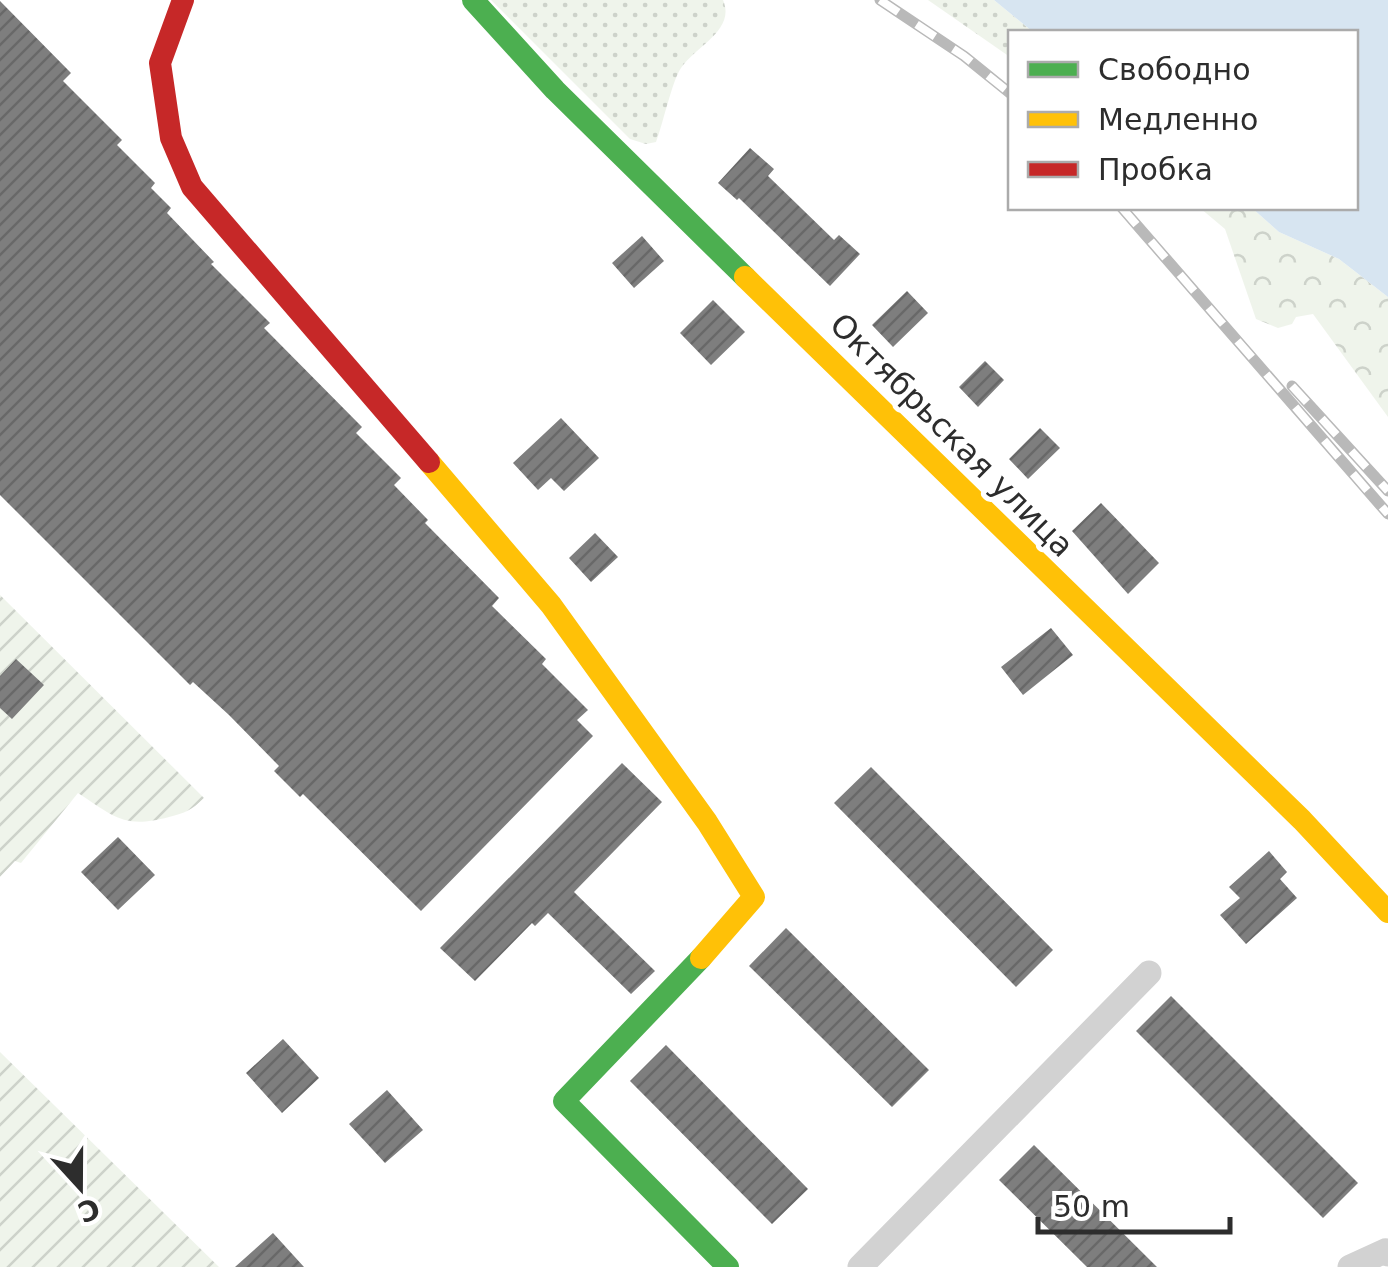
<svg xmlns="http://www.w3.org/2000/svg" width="1388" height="1267" font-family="'DejaVu Sans',sans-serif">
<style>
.grass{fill:url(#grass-dots)}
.forest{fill:url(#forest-crowns)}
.garden{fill:url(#garden-furrows)}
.water{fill:#d7e5f1}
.building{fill:url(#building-hatch)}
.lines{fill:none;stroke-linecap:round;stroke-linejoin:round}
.street{stroke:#d2d2d2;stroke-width:25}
.fast{stroke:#4caf50;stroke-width:22}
.slow{stroke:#ffc107;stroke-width:22}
.jam{stroke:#c62828;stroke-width:22}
.rail-casing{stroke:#b9b9b9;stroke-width:11}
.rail{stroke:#fff;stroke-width:8;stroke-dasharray:22;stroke-linecap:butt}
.labels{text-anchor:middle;stroke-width:10;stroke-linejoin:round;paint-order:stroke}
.street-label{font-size:32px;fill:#2d2d2d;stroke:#fff}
</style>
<defs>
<pattern id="grass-dots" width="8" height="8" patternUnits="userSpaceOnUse" patternTransform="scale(2.5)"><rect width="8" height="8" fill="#eff4eb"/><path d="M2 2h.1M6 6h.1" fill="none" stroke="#cdd2ca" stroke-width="1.8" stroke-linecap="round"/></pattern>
<pattern id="forest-crowns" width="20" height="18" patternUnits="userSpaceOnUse" patternTransform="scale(2.5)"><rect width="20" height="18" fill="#eff4eb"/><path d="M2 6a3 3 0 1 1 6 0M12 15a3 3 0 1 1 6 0" fill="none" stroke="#cdd2ca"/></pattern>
<pattern id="garden-furrows" width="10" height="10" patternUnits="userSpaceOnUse" patternTransform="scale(2.5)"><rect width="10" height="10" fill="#eff4eb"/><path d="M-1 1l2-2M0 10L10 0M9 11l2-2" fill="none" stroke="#cdd2ca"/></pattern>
<pattern id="building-hatch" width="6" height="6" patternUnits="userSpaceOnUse" patternTransform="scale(2.5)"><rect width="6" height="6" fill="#7e7e7e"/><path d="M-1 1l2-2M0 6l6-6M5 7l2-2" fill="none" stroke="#686868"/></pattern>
</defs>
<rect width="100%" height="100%" fill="#fff"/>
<path class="grass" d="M 491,0 L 723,0 C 736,30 696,46 681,68 C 672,81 663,124 656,142 L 646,144 L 630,139 Z
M 928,0 L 994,0 L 1033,32 L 1011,32 L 1010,57 Z"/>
<path class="forest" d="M 1200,208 L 1252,208 L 1279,232 L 1339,259 L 1388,297 L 1388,417 L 1313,314 L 1296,317 L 1292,324 L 1278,328 L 1256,319 L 1225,229 Z"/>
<path class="garden" d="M 0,595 L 204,798 C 192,810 185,813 169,817 C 124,829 115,817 78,793 L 21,863 L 15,861 L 0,877 Z
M 0,1052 L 219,1267 L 0,1267 Z"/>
<path class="water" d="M 994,0 L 1388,0 L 1388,297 L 1339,259 L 1279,232 L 1252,208 L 1356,208 L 1356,32 L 1033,32 Z"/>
<path class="building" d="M 0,1 L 71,73 L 63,81 L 122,140 L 117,145 L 155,183 L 151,188 L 171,208 L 167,213 L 214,262 L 211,264 L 270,323 L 264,328 L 362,427 L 356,433 L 401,478 L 394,485 L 428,520 L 425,523 L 499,598 L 492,606 L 546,659 L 542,664 L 588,710 L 577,720 L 593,736 L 421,911 L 303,794 L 300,797 L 274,771 L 279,766 L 229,715 L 193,682 L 190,685 L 0,495 Z
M 750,148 L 774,169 L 768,176 L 834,240 L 839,235 L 860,254 L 830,286 L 739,198 L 737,200 L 718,183 Z
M 642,236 L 664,261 L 634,288 L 612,263 Z
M 907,291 L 928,313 L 893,347 L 872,325 Z
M 713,300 L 745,332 L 711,365 L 680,333 Z
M 985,361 L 1004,380 L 978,407 L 959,387 Z
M 561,418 L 599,458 L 564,491 L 551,478 L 538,490 L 513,463 Z
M 1040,428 L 1060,448 L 1028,479 L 1009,459 Z
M 1101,503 L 1159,563 L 1128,594 L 1072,531 Z
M 595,533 L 618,557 L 591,582 L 569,558 Z
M 1051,628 L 1073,655 L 1023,695 L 1001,667 Z
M 16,659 L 44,685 L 12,719 L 0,708 L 0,676 Z
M 622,763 L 662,802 L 574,892 L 655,971 L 631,994 L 548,913 L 535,926 L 532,923 L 475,981 L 440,948 Z
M 871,767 L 1053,950 L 1016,987 L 834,803 Z
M 118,837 L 155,875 L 118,910 L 81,872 Z
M 1269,851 L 1287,872 L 1280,879 L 1297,898 L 1246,944 L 1220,915 L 1240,898 L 1229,887 Z
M 786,928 L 929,1070 L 892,1107 L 749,966 Z
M 1171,996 L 1358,1183 L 1323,1218 L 1136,1031 Z
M 283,1039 L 319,1078 L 282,1113 L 246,1073 Z
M 666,1045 L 808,1189 L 772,1224 L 630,1081 Z
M 387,1090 L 423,1130 L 385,1163 L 349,1124 Z
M 1034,1145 L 1157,1267 L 1087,1267 L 999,1180 Z
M 273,1233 L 304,1267 L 235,1267 Z"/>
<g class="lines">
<path class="street" d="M 860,1267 L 1149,973
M 1350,1267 L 1385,1251 L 1388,1254"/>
<path class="fast" d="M 473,0 L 555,90 L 745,277
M 701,958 L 564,1101 L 728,1267"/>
<path class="slow" d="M 745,277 L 1302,820 L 1388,912
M 429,462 L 551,605 L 707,822 L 754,897 L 701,958"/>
<path class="jam" d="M 183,0 L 160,63 L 171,138 L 192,187 L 429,462"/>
<g class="rail-casing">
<path id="rail" d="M 880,0 L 964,56 L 1011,94
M 1122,208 L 1388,514
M 1292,386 L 1388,491"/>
</g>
<use href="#rail" class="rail"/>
</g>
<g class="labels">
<g class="street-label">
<text transform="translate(952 435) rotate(45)" y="11">Октябрьская улица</text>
</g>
</g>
<rect x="1008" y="30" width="350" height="180" fill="#ffffff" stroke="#ababab" stroke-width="2.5"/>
<rect x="1028" y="62" width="50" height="15" fill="#4caf50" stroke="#ababab" stroke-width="2.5"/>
<text x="1098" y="80" font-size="30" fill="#2d2d2d">Свободно</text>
<rect x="1028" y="112" width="50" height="15" fill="#ffc107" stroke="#ababab" stroke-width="2.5"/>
<text x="1098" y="130" font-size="30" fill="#2d2d2d">Медленно</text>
<rect x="1028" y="162" width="50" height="15" fill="#c62828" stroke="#ababab" stroke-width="2.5"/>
<text x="1098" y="180" font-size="30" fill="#2d2d2d">Пробка</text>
<g transform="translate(80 1187) rotate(159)" stroke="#ffffff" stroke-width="8" paint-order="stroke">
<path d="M0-8L18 38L0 25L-18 38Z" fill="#2d2d2d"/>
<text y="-15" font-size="28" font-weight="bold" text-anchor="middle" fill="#2d2d2d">С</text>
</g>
<path d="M1038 1217v15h192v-15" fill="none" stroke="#2d2d2d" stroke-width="5"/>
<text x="1053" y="1217" font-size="30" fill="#2d2d2d" stroke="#ffffff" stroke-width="8" paint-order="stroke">50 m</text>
</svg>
